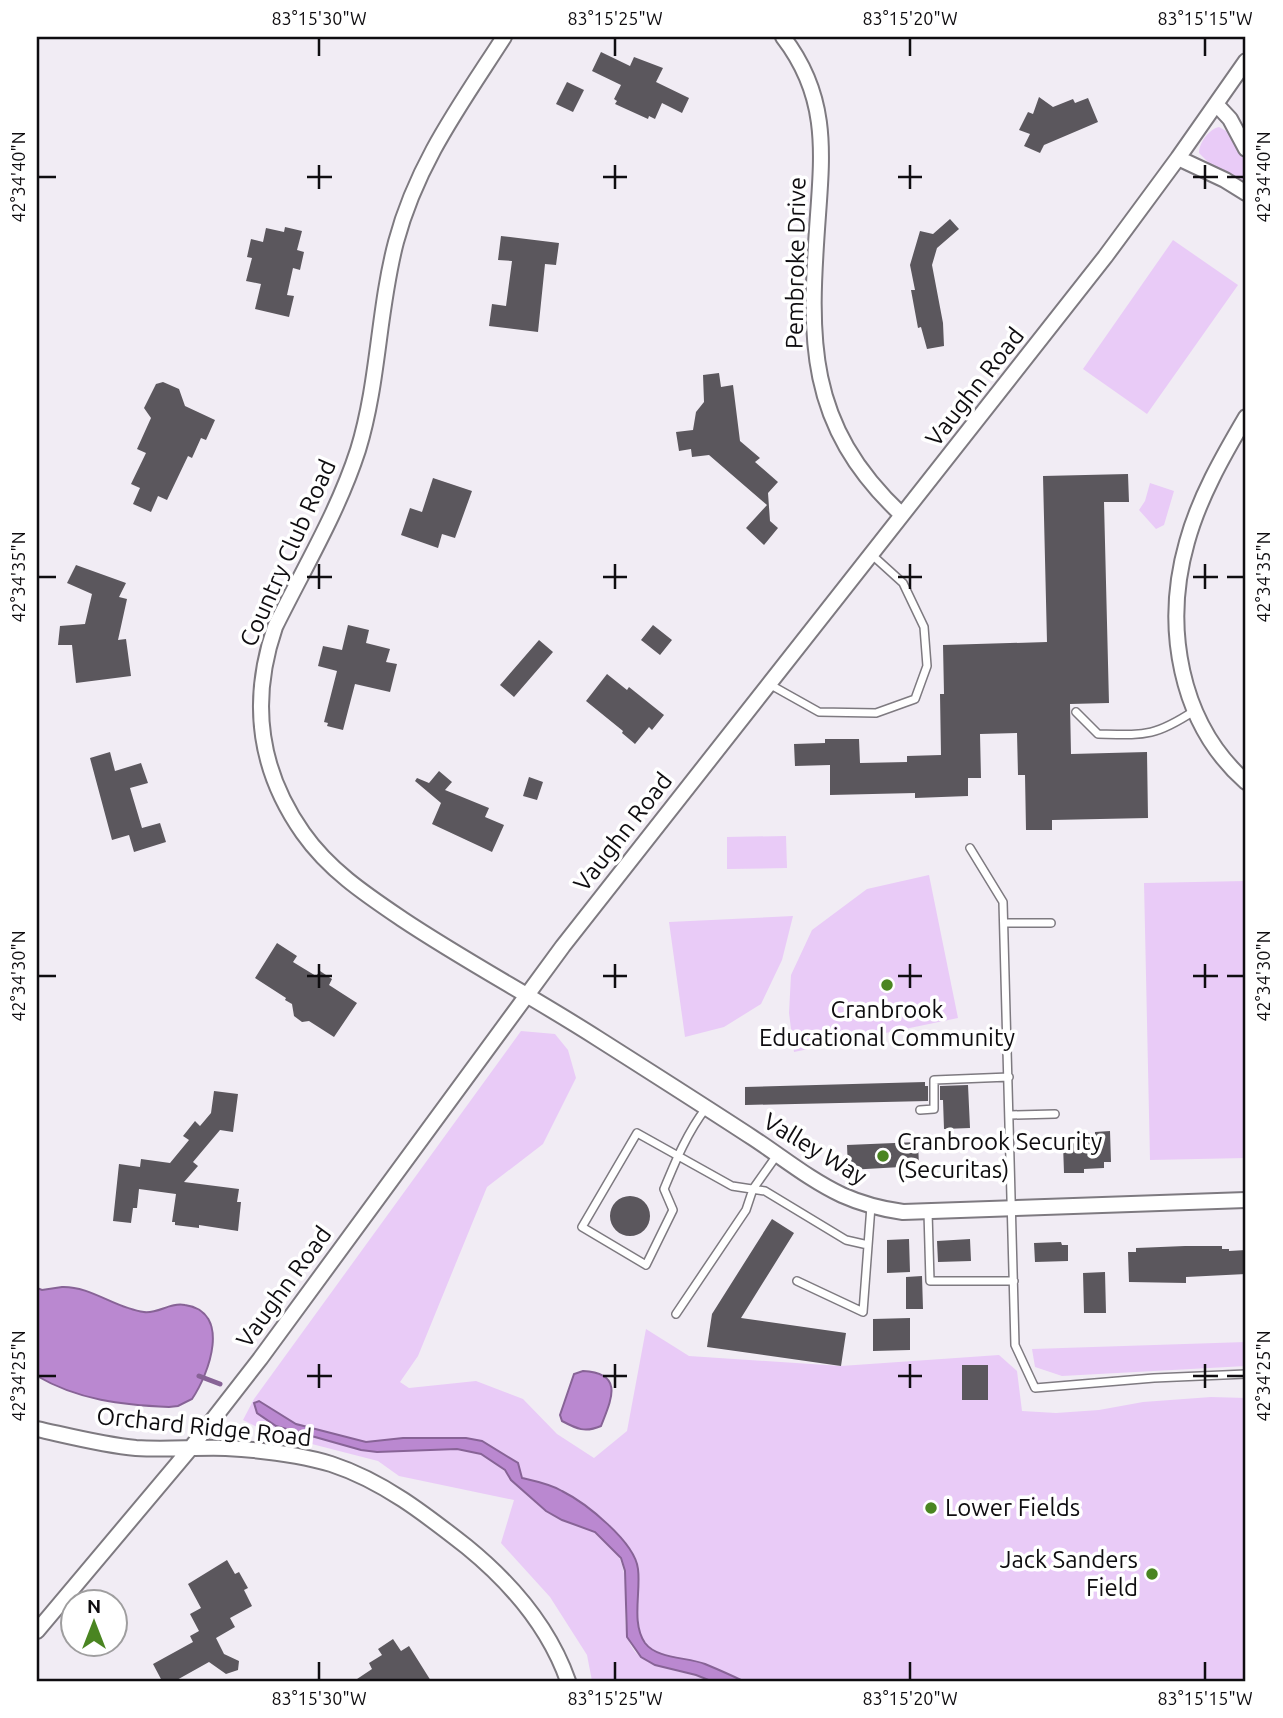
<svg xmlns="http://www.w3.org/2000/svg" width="1283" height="1718" font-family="Ubuntu,sans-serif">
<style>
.green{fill:#e9cbf7}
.water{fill:#ba88d0;stroke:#876396;stroke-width:2}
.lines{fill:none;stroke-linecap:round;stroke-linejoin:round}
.stream{stroke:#876396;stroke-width:5}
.building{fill:#5b575d}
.lane-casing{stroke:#7e7a80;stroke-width:10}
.street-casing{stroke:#7e7a80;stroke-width:18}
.lane{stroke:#fff;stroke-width:7}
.street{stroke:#fff;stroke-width:14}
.ticks{fill:none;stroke:#0f0d10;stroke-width:2.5}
.poi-dot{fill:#4a8521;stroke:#fff;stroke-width:2.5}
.labels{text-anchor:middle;stroke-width:7;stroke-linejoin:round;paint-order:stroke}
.street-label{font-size:24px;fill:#0f0d10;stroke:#fff}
.poi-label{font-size:24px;fill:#0f0d10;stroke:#fff;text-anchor:start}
.neatline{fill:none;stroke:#0f0d10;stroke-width:2.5}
.ticks-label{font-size:18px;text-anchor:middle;fill:#0f0d10}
</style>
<rect width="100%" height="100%" fill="#f1ecf4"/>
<path class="green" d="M 1219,127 L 1230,133 L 1246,163 L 1246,186 L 1213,167 L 1199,153 C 1199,143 1209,129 1219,127 Z
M 1173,240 L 1238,285 L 1147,414 L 1083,369 Z
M 1150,483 L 1174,491 L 1164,525 L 1156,529 L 1139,510 L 1145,501 Z
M 786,836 L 787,868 L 727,869 L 727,837 Z
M 929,875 L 958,1018 L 794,1052 L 789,1013 L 791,975 L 812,930 L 867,889 Z
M 1246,881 L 1246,1158 L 1150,1160 L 1144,883 Z
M 793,916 L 782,960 L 761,1004 L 724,1027 L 685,1037 L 669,922 Z
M 521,1031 L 555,1034 L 568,1050 L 576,1078 L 543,1144 L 487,1187 L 418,1356 L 400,1382 L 409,1388 L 476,1381 L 523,1399 L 557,1434 L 594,1458 L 627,1431 L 646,1329 L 689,1356 L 841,1366 L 999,1355 L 1017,1371 L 1022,1411 L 1056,1413 L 1099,1410 L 1143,1402 L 1211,1397 L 1246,1398 L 1246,1681 L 743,1681 C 731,1675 717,1669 704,1664 C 687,1657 657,1659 645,1643 C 631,1623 641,1592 638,1569 C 634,1541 586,1503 562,1490 C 550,1484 535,1481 522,1478 L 518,1463 L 482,1441 L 473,1439 L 403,1438 L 367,1442 L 296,1424 L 259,1402 L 257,1413 C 281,1422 304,1430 327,1438 C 339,1442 351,1448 362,1450 C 397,1456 441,1442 473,1452 C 505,1461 520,1493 546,1511 C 561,1522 579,1523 594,1532 C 653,1565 603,1630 642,1658 C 658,1669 691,1673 711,1681 L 592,1681 L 587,1655 L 550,1597 L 501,1543 L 514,1500 L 399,1476 L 378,1461 L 269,1433 L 243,1420 L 254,1399 Z
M 1246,1342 L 1246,1366 L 1062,1376 L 1035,1367 L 1032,1349 Z"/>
<path class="water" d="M 62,1287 C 91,1286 116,1309 144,1312 C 158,1314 170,1302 185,1305 C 232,1312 209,1374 192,1399 L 178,1406 L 169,1407 C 122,1405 78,1400 37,1376 L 37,1288 L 42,1290 Z
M 583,1371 C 625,1373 611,1400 601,1426 C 585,1433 577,1429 562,1421 L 560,1415 L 574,1374 Z
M 259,1401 L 296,1424 L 366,1442 L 403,1438 L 466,1438 L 482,1441 L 518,1463 L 522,1478 C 535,1481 550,1484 562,1491 C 586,1503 635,1542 638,1569 C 641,1592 631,1623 645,1643 C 657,1659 687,1657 705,1664 C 717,1669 731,1675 743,1681 L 711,1681 L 696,1675 L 655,1665 L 641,1657 L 627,1637 L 625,1571 L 621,1558 L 595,1532 L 562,1520 L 546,1511 L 511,1480 L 505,1470 L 481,1454 L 457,1449 L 377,1452 L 361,1450 L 276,1426 L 257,1413 L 254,1403 Z"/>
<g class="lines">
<path class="stream" d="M 199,1376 L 220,1384"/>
</g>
<path class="building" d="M 601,52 L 630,66 L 634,57 L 663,68 L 656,82 L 689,98 L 682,113 L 662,103 L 655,119 L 649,116 L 648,119 L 615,104 L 617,101 L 614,99 L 621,85 L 592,71 Z
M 567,82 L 584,90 L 573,112 L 556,104 Z
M 1039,97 L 1053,107 L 1073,99 L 1075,103 L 1088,98 L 1098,122 L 1044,145 L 1040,153 L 1024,146 L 1030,134 L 1019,130 L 1028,112 L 1033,114 Z
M 950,219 L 959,229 L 937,248 L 932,265 L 943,323 L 944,346 L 927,349 L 921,327 L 918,328 L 911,290 L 915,290 L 910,265 L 920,231 L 933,234 Z
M 285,227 L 302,231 L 297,250 L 304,252 L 300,270 L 293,268 L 287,295 L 294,296 L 289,317 L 255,309 L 261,284 L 246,281 L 252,258 L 247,257 L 251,239 L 263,242 L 266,228 L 284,232 Z
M 501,236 L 559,243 L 556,265 L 545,264 L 538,332 L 489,326 L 492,304 L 506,306 L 512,261 L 498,260 Z
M 719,373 L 721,387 L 733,385 L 740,441 L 760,458 L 755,462 L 778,482 L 768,493 L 770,521 L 778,528 L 764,545 L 746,528 L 767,505 L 709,455 L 692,457 L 691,449 L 679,451 L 676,432 L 693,430 L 696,412 L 704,402 L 703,375 Z
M 163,382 L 179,389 L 185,406 L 215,420 L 206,440 L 201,438 L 192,458 L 188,456 L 167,500 L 158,496 L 151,512 L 133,504 L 140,488 L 131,484 L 146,453 L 137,449 L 151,418 L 144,408 L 156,384 Z
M 1128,474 L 1129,502 L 1104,502 L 1109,703 L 1070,704 L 1071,754 L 1147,752 L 1148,818 L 1052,820 L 1052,830 L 1026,830 L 1025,775 L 1018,775 L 1017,733 L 980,734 L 981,778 L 968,778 L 968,796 L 915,798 L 915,793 L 830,795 L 830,765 L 795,766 L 794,744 L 825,743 L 825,739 L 859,739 L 860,763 L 907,762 L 907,756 L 941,755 L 940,694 L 944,694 L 943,645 L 1047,642 L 1043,476 Z
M 433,478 L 472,491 L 455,538 L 442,534 L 438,548 L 401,535 L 410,508 L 422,512 Z
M 76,565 L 126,583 L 119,597 L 127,599 L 118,640 L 126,639 L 131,676 L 76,683 L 72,645 L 58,645 L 60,626 L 85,624 L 92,594 L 67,583 Z
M 348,625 L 369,630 L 366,643 L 390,649 L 386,662 L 397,664 L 390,692 L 355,684 L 343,730 L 327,726 L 328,723 L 324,722 L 337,671 L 318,666 L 323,646 L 342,650 Z
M 653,625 L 672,640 L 660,655 L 641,640 Z
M 539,640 L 553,652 L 514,697 L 500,685 Z
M 607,674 L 627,690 L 629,687 L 664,715 L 652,730 L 649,727 L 635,744 L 622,733 L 623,731 L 586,701 Z
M 110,752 L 115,771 L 141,763 L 148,783 L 130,788 L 142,828 L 160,823 L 166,842 L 134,852 L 129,835 L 112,840 L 90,758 Z
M 439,771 L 452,782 L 445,790 L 489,808 L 485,817 L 504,825 L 492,852 L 432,824 L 441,803 L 415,781 L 417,778 L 429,783 Z
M 529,777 L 543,782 L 537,800 L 523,796 Z
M 277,943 L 297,956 L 293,962 L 316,976 L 320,971 L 332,979 L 329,985 L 357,1003 L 334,1037 L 309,1021 L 302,1022 L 294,1016 L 292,1004 L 285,1000 L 286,998 L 255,978 Z
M 925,1082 L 925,1086 L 928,1086 L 928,1101 L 745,1105 L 745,1087 Z
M 968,1085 L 970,1128 L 944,1129 L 943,1100 L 940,1100 L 940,1086 Z
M 214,1091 L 238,1094 L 233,1132 L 220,1130 L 193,1162 L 198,1166 L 184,1182 L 239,1189 L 237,1202 L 241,1202 L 238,1231 L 199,1225 L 199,1228 L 175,1225 L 175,1222 L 172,1222 L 176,1194 L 139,1189 L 137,1208 L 133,1208 L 131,1223 L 113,1221 L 119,1164 L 140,1167 L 141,1159 L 170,1163 L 189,1140 L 183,1136 L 195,1121 L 200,1126 L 211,1113 Z
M 1110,1131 L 1111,1162 L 1104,1162 L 1104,1168 L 1084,1169 L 1084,1173 L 1064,1173 L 1063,1144 L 1095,1142 L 1095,1132 Z
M 918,1142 L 919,1166 L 848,1170 L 847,1145 Z
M610 1216a20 20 0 1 1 40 0a20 20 0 1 1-40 0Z
M 772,1219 L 794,1233 L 741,1318 L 846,1333 L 841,1366 L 707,1347 L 712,1314 Z
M 909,1239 L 910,1272 L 887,1273 L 887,1240 Z
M 970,1239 L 971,1261 L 938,1262 L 937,1241 Z
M 1061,1242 L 1062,1245 L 1068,1245 L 1068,1261 L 1035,1262 L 1034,1243 Z
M 1185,1246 L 1222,1246 L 1222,1249 L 1229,1249 L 1229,1251 L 1246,1250 L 1246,1274 L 1186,1277 L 1186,1283 L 1129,1282 L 1128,1252 L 1136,1252 L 1136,1248 Z
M 1105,1272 L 1106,1313 L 1084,1313 L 1083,1273 Z
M 922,1276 L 923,1309 L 906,1309 L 906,1277 Z
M 910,1318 L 910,1350 L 873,1351 L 873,1319 Z
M 962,1365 L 988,1365 L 988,1400 L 962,1400 Z
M 227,1560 L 235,1574 L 239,1572 L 248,1588 L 244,1590 L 252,1606 L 230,1618 L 235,1627 L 216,1638 L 224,1654 L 239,1661 L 238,1670 L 226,1674 L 209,1662 L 175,1681 L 162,1681 L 153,1664 L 193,1642 L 190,1636 L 199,1631 L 190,1614 L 201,1608 L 188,1584 Z
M 393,1639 L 401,1651 L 409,1646 L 431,1681 L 354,1681 L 372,1669 L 369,1663 L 382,1655 L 378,1649 Z"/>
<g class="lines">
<g class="lane-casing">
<path id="lane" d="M 769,684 L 819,712 L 876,713 L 915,699 L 927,666 L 924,627 L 903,583 L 871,554
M 1076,712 L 1098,734 C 1145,735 1154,737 1194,711
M 970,848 L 1003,902 L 1015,1345 L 1035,1388 L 1154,1378 L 1246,1374
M 1005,923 L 1051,923
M 706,1108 C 687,1133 676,1160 664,1189 L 673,1210 L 646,1265 L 582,1227 L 637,1133 L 732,1186 L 765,1191 L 846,1240 L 868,1245
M 920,1110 L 934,1109 L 934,1080 L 1009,1077
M 1011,1115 L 1055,1114
M 928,1212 L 930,1281 L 1014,1281
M 797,1281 L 863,1312 L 871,1206
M 676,1314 L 746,1210 L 753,1189 L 777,1155"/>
</g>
<g class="street-casing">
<path id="street" d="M 504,37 C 461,104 417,163 396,242 C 378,310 379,382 358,450 C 338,512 304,568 275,627 C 250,700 258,769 303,833 C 329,870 365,894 402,919 C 465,961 533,997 597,1038 C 649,1071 701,1104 753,1138 C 782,1157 810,1180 842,1195 C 862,1204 881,1209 903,1212 L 1246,1200
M 783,37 C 827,94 823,147 818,215 C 809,339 805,424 902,515
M 1217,105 L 1230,119 L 1246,149
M 1178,158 L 1225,180 L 1246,193
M 1246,417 C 1223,456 1199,498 1187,542 C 1163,626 1179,723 1246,782
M 37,1429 C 69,1436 103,1445 136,1448 C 166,1450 196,1447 226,1448 C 261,1450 298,1454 331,1464 C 383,1481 425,1514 467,1547 C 511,1583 549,1627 568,1681
M 37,1631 L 190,1449 L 260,1359 L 563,946 L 1105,257 L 1178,158 L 1246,61"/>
</g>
<use href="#lane" class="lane"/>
<use href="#street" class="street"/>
</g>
<path class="ticks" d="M 319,38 L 319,56M 615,38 L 615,56M 910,38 L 910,56M 1205,38 L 1205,56M 319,165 L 319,189M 615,165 L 615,189M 910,165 L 910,189M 1205,165 L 1205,189M 38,177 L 56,177M 307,177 L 332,177M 603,177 L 627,177M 898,177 L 922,177M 1193,177 L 1218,177M 1227,177 L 1244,177M 319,564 L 319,589M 615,564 L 615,589M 910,564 L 910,589M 1205,564 L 1205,589M 38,577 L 56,577M 307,577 L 332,577M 603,577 L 627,577M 898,577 L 922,577M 1193,577 L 1218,577M 1227,577 L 1244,577M 319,964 L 319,988M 615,964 L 615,988M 910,964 L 910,988M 1205,964 L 1205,988M 38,976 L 56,976M 307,976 L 332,976M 603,976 L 627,976M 898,976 L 922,976M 1193,976 L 1218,976M 1227,976 L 1244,976M 319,1364 L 319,1388M 615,1364 L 615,1388M 910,1364 L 910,1388M 1205,1364 L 1205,1388M 38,1376 L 56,1376M 307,1376 L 332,1376M 603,1376 L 627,1376M 898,1376 L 922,1376M 1193,1376 L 1218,1376M 1227,1376 L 1244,1376M 319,1662 L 319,1680M 615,1662 L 615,1680M 910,1662 L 910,1680M 1205,1662 L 1205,1680"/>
<g class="poi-dot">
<circle cx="887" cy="985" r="7"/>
<circle cx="883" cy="1156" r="7"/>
<circle cx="931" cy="1508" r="7"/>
<circle cx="1152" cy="1574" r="7"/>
</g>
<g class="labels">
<g class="street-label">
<text transform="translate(796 263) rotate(-89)" y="8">Pembroke Drive</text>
<text transform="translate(975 387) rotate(-52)" y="8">Vaughn Road</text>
<text transform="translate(288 553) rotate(-66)" y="8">Country Club Road</text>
<text transform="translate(623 832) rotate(-52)" y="8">Vaughn Road</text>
<text transform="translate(815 1149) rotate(31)" y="8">Valley Way</text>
<text transform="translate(284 1287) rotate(-54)" y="8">Vaughn Road</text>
<text transform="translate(204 1427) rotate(6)" y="8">Orchard Ridge Road</text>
</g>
<g class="poi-label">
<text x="887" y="1018" text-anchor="middle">Cranbrook<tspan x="887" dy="28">Educational Community</tspan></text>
<text x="897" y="1150">Cranbrook Security<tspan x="897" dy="28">(Securitas)</tspan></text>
<text x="945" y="1516">Lower Fields</text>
<text x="1138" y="1568" text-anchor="end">Jack Sanders<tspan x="1138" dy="28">Field</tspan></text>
</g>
</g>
<rect width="1283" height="1718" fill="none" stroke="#ffffff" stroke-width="77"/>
<g transform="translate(94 1623)"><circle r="33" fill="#ffffff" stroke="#9f9e9f" stroke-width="2"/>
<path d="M0-5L12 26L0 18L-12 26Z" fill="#4a8521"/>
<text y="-10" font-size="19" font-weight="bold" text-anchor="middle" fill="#0f0d10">N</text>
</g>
<rect x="38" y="38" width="1206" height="1642" class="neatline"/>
<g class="ticks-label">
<text x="319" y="25">83°15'30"W</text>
<text x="615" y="25">83°15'25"W</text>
<text x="910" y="25">83°15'20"W</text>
<text x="1205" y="25">83°15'15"W</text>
<text transform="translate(19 177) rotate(-90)" y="6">42°34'40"N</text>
<text transform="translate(1264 177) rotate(-90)" y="6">42°34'40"N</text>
<text transform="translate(19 577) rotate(-90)" y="6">42°34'35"N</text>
<text transform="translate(1264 577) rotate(-90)" y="6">42°34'35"N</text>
<text transform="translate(19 976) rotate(-90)" y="6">42°34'30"N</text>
<text transform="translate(1264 976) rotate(-90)" y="6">42°34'30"N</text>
<text transform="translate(19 1376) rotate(-90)" y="6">42°34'25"N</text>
<text transform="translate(1264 1376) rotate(-90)" y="6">42°34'25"N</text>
<text x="319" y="1705">83°15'30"W</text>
<text x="615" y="1705">83°15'25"W</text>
<text x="910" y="1705">83°15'20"W</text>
<text x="1205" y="1705">83°15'15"W</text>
</g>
</svg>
